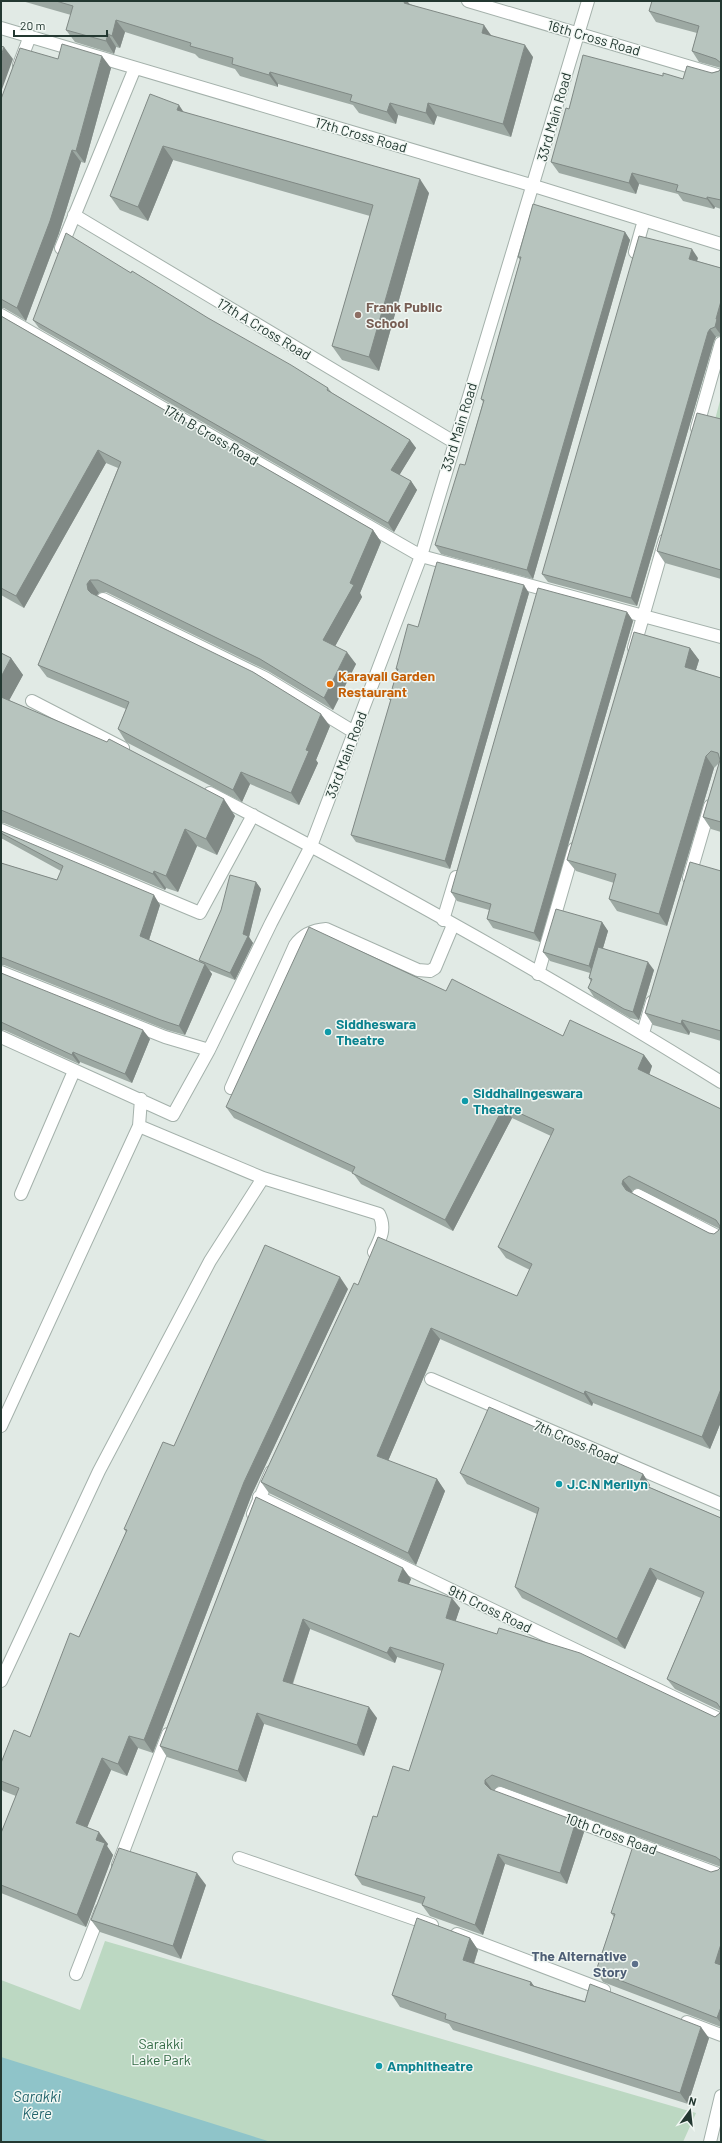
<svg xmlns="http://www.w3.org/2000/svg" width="722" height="2143" font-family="Barlow,sans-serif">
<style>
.green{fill:#bcd8c2}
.water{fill:#8fc4c9}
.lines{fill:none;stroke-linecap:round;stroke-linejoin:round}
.minor-casing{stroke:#a4b1ab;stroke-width:14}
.minor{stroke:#fff;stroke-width:12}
.wall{fill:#9da9a3;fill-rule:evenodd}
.shaded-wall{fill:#808985}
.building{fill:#b7c4be;stroke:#808985;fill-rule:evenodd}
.education-dot{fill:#8d6e63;stroke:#f1f7f3;stroke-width:1.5}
.food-dot{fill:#e8710a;stroke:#f1f7f3;stroke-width:1.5}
.culture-dot{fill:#0f9aa8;stroke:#f1f7f3;stroke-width:1.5}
.service-dot{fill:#5c6f8a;stroke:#f1f7f3;stroke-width:1.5}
.labels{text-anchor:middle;stroke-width:3;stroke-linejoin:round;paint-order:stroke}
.street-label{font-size:14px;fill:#233831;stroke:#f1f7f3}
.education-label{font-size:14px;font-weight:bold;fill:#785e54;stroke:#f1f7f3;text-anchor:start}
.food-label{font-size:14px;font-weight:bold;fill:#c56008;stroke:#f1f7f3;text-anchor:start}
.culture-label{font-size:14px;font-weight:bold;fill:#0d838f;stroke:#f1f7f3;text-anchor:start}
.service-label{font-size:14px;font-weight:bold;fill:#4e5e75;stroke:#f1f7f3;text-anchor:end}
.park-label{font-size:14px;fill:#326a44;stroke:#f1f7f3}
.water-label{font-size:15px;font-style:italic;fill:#24656d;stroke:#f1f7f3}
</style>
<rect width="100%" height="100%" fill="#e1eae5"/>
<path class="green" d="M 721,397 L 721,429 L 713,427 Z
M 105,1941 L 696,2113 L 683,2142 L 1,2142 L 1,1980 L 80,2010 Z"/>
<path class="water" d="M 1,2057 L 271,2142 L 1,2142 Z"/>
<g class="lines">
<g class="minor-casing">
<path id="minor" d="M 468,1 L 721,76
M 1,28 L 534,186 L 721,244
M 19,65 L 30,36
M 74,215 L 454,442
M 61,248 L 135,68
M 635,252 L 644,220
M 1,315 L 421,556 L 721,637
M 697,428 L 721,343
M 103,599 L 265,678 L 354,732
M 634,648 L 665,540
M 32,701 L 123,748
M 210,793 C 383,883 556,979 721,1082
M 1,830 L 200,913 L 253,815
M 689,878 L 710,806
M 443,920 L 456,877
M 1,972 L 165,1037 L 209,1050
M 538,974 L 574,849
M 643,1033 L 652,1002
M 1,1037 L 173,1115 L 209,1050 L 271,923 L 311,846 L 421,556 L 588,1
M 231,1088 L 295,945 C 303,934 313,930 326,929 L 418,970 L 430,971 L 435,968 L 453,925
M 139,1126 L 263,1178 L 379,1214 C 386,1228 381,1238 374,1252
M 21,1194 L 74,1071
M 638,1195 L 721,1238
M 431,1379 L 721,1504
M 1,1426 L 139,1126 L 141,1099
M 259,1497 L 721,1720
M 253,1514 L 271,1472
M 1,1681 L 99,1471 L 210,1261 L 263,1178
M 500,1793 L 721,1875
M 239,1858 L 432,1925
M 118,1865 L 168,1734
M 457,1934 L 604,1990
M 76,1974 L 101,1910
M 687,2022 L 721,2035
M 710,2142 L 721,2096"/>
</g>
<use href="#minor" class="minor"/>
</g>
<path class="wall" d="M 22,1 L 407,1 L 410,4 L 491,35 L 533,57 L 511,137 L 437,116 L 434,125 L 398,115 L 396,124 L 359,113 L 353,105 L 278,84 L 278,87 L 240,76 L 235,69 L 199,58 L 195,54 L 125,32 L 120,48 L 116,47 L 114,54 L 75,42 L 66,30 L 71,15 Z
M 721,1 L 721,209 L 715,207 L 714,209 L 683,201 L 678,194 L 639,184 L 636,194 L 559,173 L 551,162 L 569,109 L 663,76 L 683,79 L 719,71 L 721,68 L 699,62 L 692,51 L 697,33 L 656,22 L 649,11 Z
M 58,59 L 111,68 L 85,163 L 81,162 L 59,233 L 26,321 L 4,308 L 1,308 L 1,99 Z
M 184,112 L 429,193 L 379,371 L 342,360 L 332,346 L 370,216 L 173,160 L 148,221 L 120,210 L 110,196 Z
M 625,232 L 630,240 L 533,579 L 441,554 L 435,545 L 465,465 L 483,402 L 481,399 L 520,260 L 518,257 Z
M 698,258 L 697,261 L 721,268 L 721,336 L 716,337 L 714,341 L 637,606 L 548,582 L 542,574 Z
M 1,316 L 373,530 L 381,542 L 360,593 L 362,597 L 335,646 L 356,664 L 333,710 L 268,671 L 106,592 L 99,593 L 96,596 L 330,726 L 316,760 L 318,763 L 299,805 L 250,784 L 242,802 L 126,742 L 118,729 L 126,709 L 47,677 L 38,665 L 118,468 L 106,463 L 24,608 L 1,595 Z
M 208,318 L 328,388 L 332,393 L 410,440 L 416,448 L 399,475 L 411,481 L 417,490 L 394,532 L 39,328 L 33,320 Z
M 721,419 L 721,579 L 665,563 L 657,551 Z
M 529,593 L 450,869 L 356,842 L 351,835 L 391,701 L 389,699 L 397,671 L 396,669 L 418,627 Z
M 627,612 L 633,621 L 540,942 L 493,928 L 487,919 L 489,910 L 457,901 L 451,892 Z
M 690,648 L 699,660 L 696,670 L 721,678 L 721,832 L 711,829 L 703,817 L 719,763 L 714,768 L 667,926 L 617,911 L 609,899 L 614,883 L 576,871 L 567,860 Z
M 1,653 L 11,658 L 23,675 L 9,700 L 235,816 L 217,855 L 197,846 L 178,892 L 166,888 L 165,890 L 4,823 L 1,823 Z
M 1,831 L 160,905 L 149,940 L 200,962 L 199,960 L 256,882 L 261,889 L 249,937 L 253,943 L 235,980 L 209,970 L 212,974 L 185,1035 L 167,1030 L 4,965 L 1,965 L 1,863 L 57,880 L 61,871 L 1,838 Z
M 721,871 L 721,1041 L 690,1032 L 689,1035 L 653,1025 L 645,1013 Z
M 602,922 L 608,931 L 603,948 L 654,970 L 639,1020 L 630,1018 L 594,997 L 588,988 L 591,982 L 589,978 L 590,973 L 550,961 L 543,952 Z
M 1,973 L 150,1039 L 132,1083 L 80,1062 L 79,1064 L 4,1030 L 1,1031 Z
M 446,991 L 563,1036 L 644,1055 L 652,1066 L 649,1075 L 721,1109 L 721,1422 L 710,1449 L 593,1403 L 592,1406 L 440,1339 L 388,1461 L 437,1479 L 445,1491 L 416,1565 L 269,1493 L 261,1482 L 358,1285 L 517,1296 L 530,1270 L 506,1258 L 498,1247 L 551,1136 L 512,1118 L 453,1231 L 361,1184 L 353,1173 L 234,1118 L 226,1107 ZM 637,1188 L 720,1229 L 719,1230 L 714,1234 L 709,1233 L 631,1193 L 632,1191 Z
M 348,1289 L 252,1494 L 153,1753 L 138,1748 L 127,1776 L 111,1770 L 87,1827 L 108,1844 L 107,1846 L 113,1855 L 86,1927 L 1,1893 L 1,1833 L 16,1796 L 3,1791 L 1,1788 L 1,1763 L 30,1737 L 79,1637 L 126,1532 L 124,1529 L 174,1446 Z
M 460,1473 L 643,1474 L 650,1485 L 649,1487 L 721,1518 L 721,2027 L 603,1982 L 596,1971 L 614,1917 L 611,1913 L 711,1872 L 718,1870 L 721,1867 L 499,1786 L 493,1791 L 584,1832 L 567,1884 L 505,1864 L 483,1935 L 430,1916 L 422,1905 L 422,1904 L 362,1885 L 355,1875 L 377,1817 L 409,1771 L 442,1671 L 397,1657 L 395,1663 L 310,1629 L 293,1684 L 377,1718 L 364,1756 L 264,1724 L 246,1782 L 167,1757 L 160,1746 L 256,1497 L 411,1579 L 409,1584 L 460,1608 L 455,1622 L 715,1717 L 720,1713 L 721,1711 L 675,1689 L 667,1679 L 701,1598 L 657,1579 L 625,1649 L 522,1598 L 515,1587 L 537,1514 L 467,1484 Z
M 206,1885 L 181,1959 L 100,1932 L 91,1920 Z
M 470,1938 L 478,1950 L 474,1964 L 531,1982 L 534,1986 L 709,2038 L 688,2104 L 453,2030 L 449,2024 L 400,2007 L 392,1995 Z"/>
<path class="shaded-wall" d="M 405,1 L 407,1 L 414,11 L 404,3 Z
M 116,20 L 125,32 L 120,48 L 112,36 Z
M 484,25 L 493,38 L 482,33 Z
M 108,34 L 116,47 L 114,54 L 106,41 Z
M 525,45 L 533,57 L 511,137 L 503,124 Z
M 4,47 L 13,59 L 1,92 L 1,56 Z
M 102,56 L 111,68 L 85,163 L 76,151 Z
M 270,72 L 278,84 L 278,87 L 269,75 Z
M 390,103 L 398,115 L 396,124 L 387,112 Z
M 428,103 L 437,116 L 434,125 L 426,113 Z
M 179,105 L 189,120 L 177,110 Z
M 163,146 L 173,160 L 148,221 L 138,207 Z
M 72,150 L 81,162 L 59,233 L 26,321 L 17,308 Z
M 632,173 L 639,184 L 636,194 L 629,183 Z
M 420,179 L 429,193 L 379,371 L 369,357 Z
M 707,197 L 715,207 L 714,209 L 707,199 Z
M 625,232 L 630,240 L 533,579 L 527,570 Z
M 692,249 L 698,258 L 695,267 L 689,259 Z
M 721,301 L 721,335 L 715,327 L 716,319 Z
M 710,329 L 716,337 L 714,341 L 637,606 L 631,598 L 708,332 Z
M 410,440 L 416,448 L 397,479 L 391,470 Z
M 98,450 L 106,463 L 24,608 L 16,596 Z
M 411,481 L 417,490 L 394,532 L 388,523 Z
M 373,530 L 381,542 L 360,593 L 362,597 L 332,652 L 323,640 L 350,583 Z
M 90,580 L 99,593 L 96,596 L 97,603 L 88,590 L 87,584 Z
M 524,585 L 529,593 L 450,869 L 445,861 Z
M 627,612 L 633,621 L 540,942 L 534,933 Z
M 690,648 L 699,660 L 693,679 L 685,667 Z
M 347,652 L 356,664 L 333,710 L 324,698 Z
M 11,658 L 23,675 L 4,710 L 1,706 L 1,677 Z
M 321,714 L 330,726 L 316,760 L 318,763 L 299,805 L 291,793 L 306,750 Z
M 706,756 L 714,768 L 667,926 L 659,914 Z
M 241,772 L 250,784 L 242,802 L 233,790 Z
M 224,799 L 235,816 L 217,855 L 206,839 Z
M 185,829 L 197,846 L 178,892 L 166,876 Z
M 154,871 L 166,888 L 165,890 L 153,874 Z
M 256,882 L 261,889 L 249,937 L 253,943 L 235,980 L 230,973 L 243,934 Z
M 154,895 L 160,905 L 147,946 L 140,936 Z
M 602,922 L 608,931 L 595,975 L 589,966 Z
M 648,962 L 654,970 L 639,1020 L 633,1012 Z
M 205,964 L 212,974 L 185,1035 L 179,1026 Z
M 682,1020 L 690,1032 L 689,1035 L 681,1024 Z
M 143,1030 L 150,1039 L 132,1083 L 125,1074 Z
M 73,1052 L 80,1062 L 79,1064 L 72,1055 Z
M 644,1055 L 652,1066 L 647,1081 L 638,1069 Z
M 504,1106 L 512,1118 L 453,1231 L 445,1220 Z
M 623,1180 L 632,1191 L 631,1196 L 622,1184 Z
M 340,1277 L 348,1289 L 252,1494 L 153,1753 L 144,1740 L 244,1482 Z
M 431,1328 L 440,1339 L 385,1468 L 377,1456 Z
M 721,1389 L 721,1422 L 710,1449 L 702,1437 Z
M 585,1391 L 593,1403 L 592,1406 L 584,1394 Z
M 643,1474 L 650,1485 L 646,1493 L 639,1483 Z
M 437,1479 L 445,1491 L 416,1565 L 408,1553 Z
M 403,1568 L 411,1579 L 406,1591 L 398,1581 Z
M 650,1568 L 657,1579 L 625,1649 L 617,1639 Z
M 452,1598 L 460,1608 L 453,1629 L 446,1618 Z
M 303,1619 L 310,1629 L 290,1691 L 283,1681 Z
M 390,1647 L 397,1657 L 395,1663 L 387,1653 Z
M 369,1707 L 377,1718 L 364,1756 L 357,1745 Z
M 257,1713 L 264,1724 L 246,1782 L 238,1771 Z
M 129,1736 L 138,1748 L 127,1776 L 118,1764 Z
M 102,1758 L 111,1770 L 84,1835 L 76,1823 Z
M 485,1780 L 493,1791 L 493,1795 L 485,1784 Z
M 576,1821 L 584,1832 L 567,1884 L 560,1873 Z
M 99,1832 L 108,1844 L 107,1846 L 113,1855 L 86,1927 L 77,1915 L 96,1840 Z
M 498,1854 L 505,1864 L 483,1935 L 475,1925 Z
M 197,1873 L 206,1885 L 181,1959 L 173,1946 Z
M 470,1938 L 478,1950 L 471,1972 L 463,1960 Z
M 721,1944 L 721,1971 L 715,1963 Z
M 531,1982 L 539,1993 L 530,1985 Z
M 721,2007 L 721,2023 L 717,2018 Z
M 701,2027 L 709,2038 L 688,2104 L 680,2093 Z"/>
<path class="building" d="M 56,1 L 405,1 L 404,3 L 484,25 L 482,33 L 525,45 L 503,124 L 428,103 L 426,113 L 390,103 L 387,112 L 350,101 L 352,95 L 270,72 L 269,75 L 232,64 L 233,58 L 190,46 L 191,43 L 116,20 L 112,36 L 108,34 L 106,41 L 66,30 L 73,6 Z
M 652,1 L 721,1 L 721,200 L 707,197 L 707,199 L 676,191 L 678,185 L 632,173 L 629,183 L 551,162 L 566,108 L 569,109 L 583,55 L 663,76 L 663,73 L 683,79 L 687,66 L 712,73 L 719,71 L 721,68 L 721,63 L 716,59 L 692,51 L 699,26 L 649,11 Z
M 62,44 L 102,56 L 76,151 L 72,150 L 50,221 L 17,308 L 1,299 L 1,99 L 20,48 L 58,59 Z
M 1,46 L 4,47 L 1,56 Z
M 150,94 L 179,105 L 177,110 L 420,179 L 369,357 L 332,346 L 373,205 L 163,146 L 138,207 L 110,196 Z
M 533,204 L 625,232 L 527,570 L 435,545 L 460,464 L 465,465 L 484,400 L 481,399 L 521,257 L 518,257 Z
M 66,233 L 131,273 L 132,271 L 208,318 L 291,365 L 328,388 L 327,390 L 410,440 L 391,470 L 411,481 L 388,523 L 33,320 Z
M 639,236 L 692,249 L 689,259 L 721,268 L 721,301 L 716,319 L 717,319 L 715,327 L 710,329 L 708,332 L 631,598 L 542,574 Z
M 1,316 L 373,530 L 350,583 L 354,585 L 323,640 L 347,652 L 324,698 L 260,659 L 98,580 L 90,580 L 87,584 L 88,590 L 91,593 L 253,672 L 321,714 L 306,750 L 309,751 L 291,793 L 241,772 L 233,790 L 118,729 L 129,702 L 38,665 L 121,462 L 98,450 L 16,596 L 1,588 Z
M 697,413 L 721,419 L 721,570 L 657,551 Z
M 437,562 L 524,585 L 445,861 L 351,835 L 391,699 L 389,699 L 398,669 L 396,669 L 408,624 L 418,627 Z
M 538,588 L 627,612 L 534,933 L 487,919 L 491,904 L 451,892 Z
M 634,632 L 690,648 L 685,667 L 721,678 L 721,822 L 703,817 L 720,760 L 718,753 L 711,751 L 706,756 L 659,914 L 609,899 L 616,874 L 567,860 Z
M 1,653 L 11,658 L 1,677 Z
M 1,697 L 107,742 L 109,739 L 224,799 L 206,839 L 185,829 L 166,876 L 154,871 L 153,874 L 1,810 Z
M 1,831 L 154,895 L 140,936 L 205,964 L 179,1026 L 161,1020 L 1,957 L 1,863 L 57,880 L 63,866 L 1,833 Z
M 690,862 L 721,871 L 721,1031 L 682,1020 L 681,1024 L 645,1013 Z
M 230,875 L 256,882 L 243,934 L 248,936 L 230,973 L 199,960 L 221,910 Z
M 556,909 L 602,922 L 589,966 L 543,952 Z
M 309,927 L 446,991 L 452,979 L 563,1036 L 570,1020 L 644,1055 L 638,1069 L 721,1109 L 721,1389 L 702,1437 L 585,1391 L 584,1394 L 431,1328 L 377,1456 L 437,1479 L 408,1553 L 261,1482 L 354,1283 L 358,1285 L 378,1237 L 517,1296 L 532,1264 L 498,1247 L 554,1129 L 504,1106 L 445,1220 L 352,1173 L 355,1167 L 226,1107 ZM 629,1176 L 716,1220 L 720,1226 L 719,1230 L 714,1234 L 709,1233 L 626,1190 L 622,1184 L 623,1180 Z
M 598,947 L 648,962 L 633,1012 L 624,1009 L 588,988 L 592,979 L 589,978 Z
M 1,973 L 143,1030 L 125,1074 L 73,1052 L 72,1055 L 1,1022 Z
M 265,1245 L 340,1277 L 244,1482 L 144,1740 L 129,1736 L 118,1764 L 102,1758 L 76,1823 L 99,1832 L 96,1840 L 105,1843 L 77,1915 L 1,1885 L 1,1833 L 19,1788 L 1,1781 L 1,1763 L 14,1730 L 30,1737 L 70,1633 L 79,1637 L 127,1530 L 124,1529 L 163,1442 L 174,1446 Z
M 489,1407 L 643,1474 L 639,1483 L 721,1518 L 721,1709 L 717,1703 L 667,1679 L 704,1592 L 650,1568 L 617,1639 L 515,1587 L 539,1508 L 460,1473 Z
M 256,1497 L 403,1568 L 398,1581 L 452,1598 L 446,1618 L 497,1634 L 499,1628 L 580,1653 L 715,1717 L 720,1713 L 721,1710 L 721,1944 L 715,1963 L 721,1965 L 721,2007 L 717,2018 L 596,1971 L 615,1914 L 611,1913 L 634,1843 L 711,1872 L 718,1870 L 721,1867 L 720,1860 L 716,1857 L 492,1775 L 485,1780 L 485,1784 L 490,1789 L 576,1821 L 560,1873 L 498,1854 L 475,1925 L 422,1905 L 425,1897 L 355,1875 L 373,1816 L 377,1817 L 393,1766 L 409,1771 L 444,1664 L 390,1647 L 387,1653 L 303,1619 L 283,1681 L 369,1707 L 357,1745 L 257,1713 L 238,1771 L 160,1746 Z
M 119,1848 L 197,1873 L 173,1946 L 91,1920 Z
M 417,1918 L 470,1938 L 463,1960 L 531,1982 L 530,1985 L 585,2002 L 590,1984 L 701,2027 L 680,2093 L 445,2019 L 446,2014 L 392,1995 Z"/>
<circle class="education-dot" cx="358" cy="315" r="4"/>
<circle class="food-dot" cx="330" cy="684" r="4"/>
<g class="culture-dot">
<circle cx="328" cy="1032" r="4"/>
<circle cx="465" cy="1101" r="4"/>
<circle cx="559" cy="1484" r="4"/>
<circle cx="379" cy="2066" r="4"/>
</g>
<circle class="service-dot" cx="635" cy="1964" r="4"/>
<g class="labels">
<g class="street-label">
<text transform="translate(594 38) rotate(16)" y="5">16th Cross Road</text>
<text transform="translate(554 117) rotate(-74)" y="5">33rd Main Road</text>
<text transform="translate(361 135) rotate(16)" y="5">17th Cross Road</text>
<text transform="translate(264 329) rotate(31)" y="5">17th A Cross Road</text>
<text transform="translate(459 427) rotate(-73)" y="5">33rd Main Road</text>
<text transform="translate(211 435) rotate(30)" y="5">17th B Cross Road</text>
<text transform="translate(346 755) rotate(-69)" y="5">33rd Main Road</text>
<text transform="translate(576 1442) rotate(23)" y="5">7th Cross Road</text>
<text transform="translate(490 1609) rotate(26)" y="5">9th Cross Road</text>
<text transform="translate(611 1834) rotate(20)" y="5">10th Cross Road</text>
</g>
<g class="education-label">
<text x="366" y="312">Frank Public<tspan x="366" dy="16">School</tspan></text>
</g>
<g class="food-label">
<text x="338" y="681">Karavali Garden<tspan x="338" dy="16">Restaurant</tspan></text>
</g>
<g class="culture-label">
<text x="336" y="1029">Siddheswara<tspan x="336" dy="16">Theatre</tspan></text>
<text x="473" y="1098">Siddhalingeswara<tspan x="473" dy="16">Theatre</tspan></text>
<text x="567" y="1489">J.C.N Merilyn</text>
<text x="387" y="2071">Amphitheatre</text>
</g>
<g class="service-label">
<text x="627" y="1961">The Alternative<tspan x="627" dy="16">Story</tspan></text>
</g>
<g class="park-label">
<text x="161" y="2049">Sarakki<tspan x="161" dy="16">Lake Park</tspan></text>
</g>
<g class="water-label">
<text x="37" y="2102">Sarakki<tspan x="37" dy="17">Kere</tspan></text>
</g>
</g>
<rect width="722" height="2143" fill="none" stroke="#233831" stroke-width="4"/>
<g transform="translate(690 2111) rotate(15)" stroke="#f1f7f3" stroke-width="3" paint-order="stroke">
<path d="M0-3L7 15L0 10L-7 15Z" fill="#233831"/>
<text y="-6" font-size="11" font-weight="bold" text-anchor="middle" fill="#233831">N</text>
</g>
<path d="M14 30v6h93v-6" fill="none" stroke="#233831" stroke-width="2"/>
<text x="20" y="30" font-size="12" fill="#233831" stroke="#f1f7f3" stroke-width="3" paint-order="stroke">20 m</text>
</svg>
